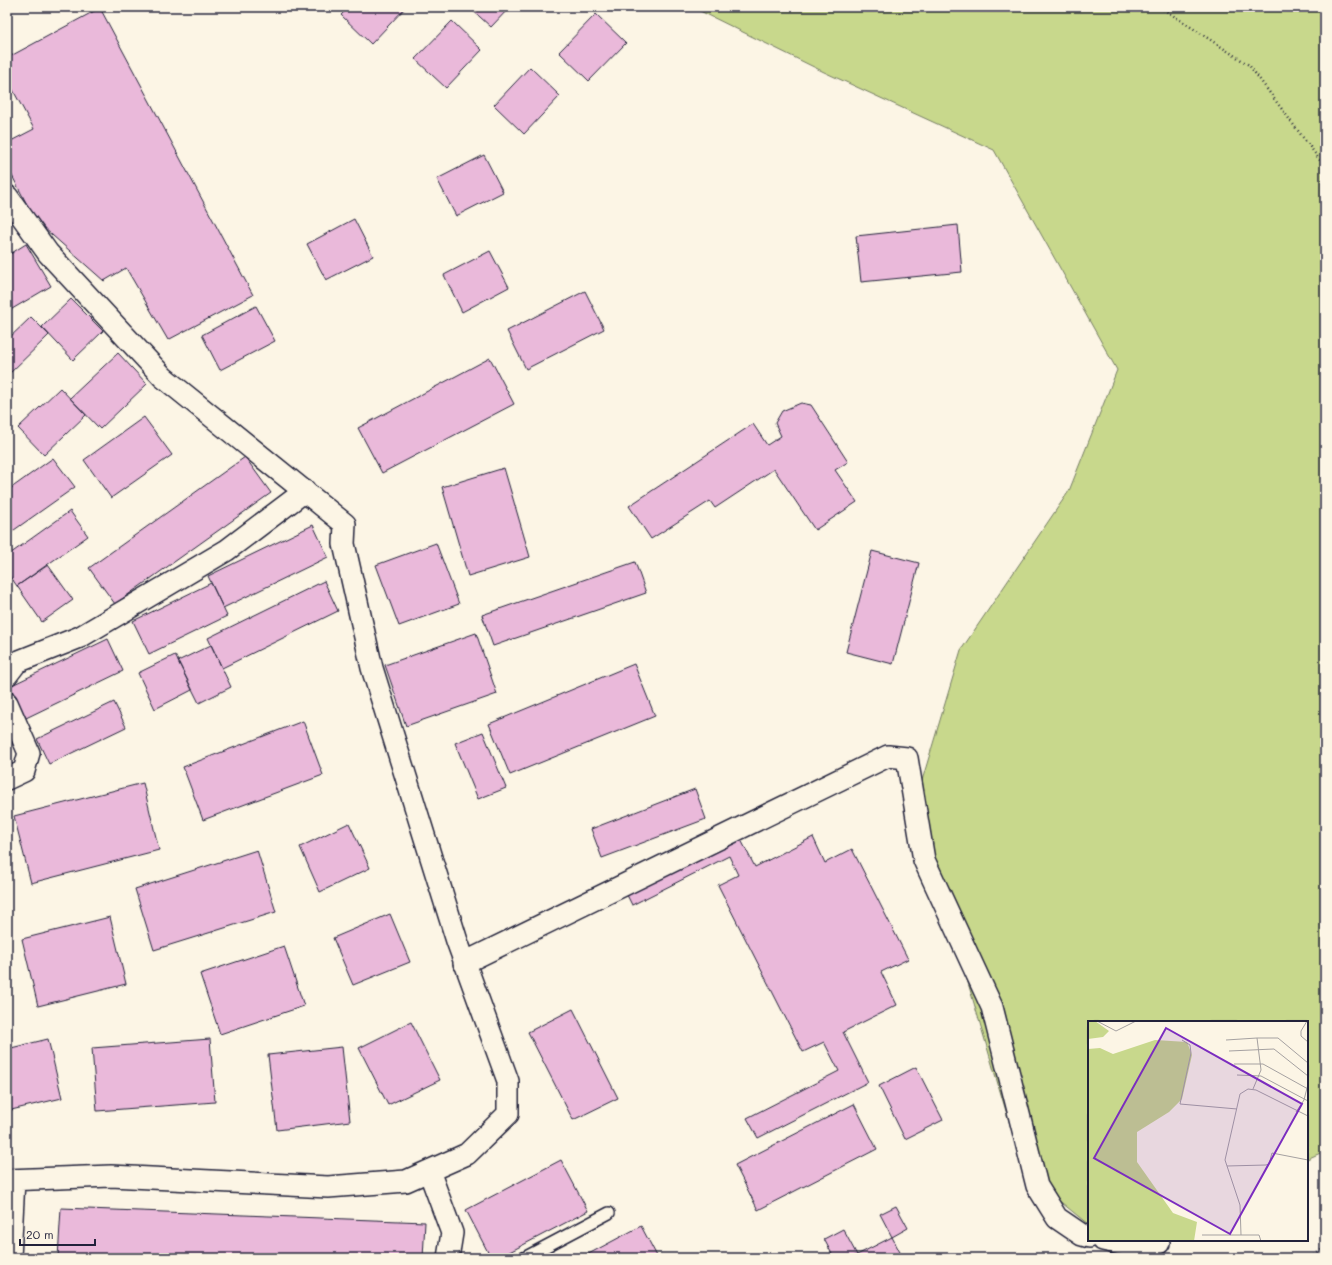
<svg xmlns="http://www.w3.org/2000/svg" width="1332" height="1265" font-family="Mali,sans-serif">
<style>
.green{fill:#c8d88c;stroke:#757d64}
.building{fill:#eab9da;stroke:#22223b}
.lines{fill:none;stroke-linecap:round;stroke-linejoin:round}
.service-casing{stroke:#22223b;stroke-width:14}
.minor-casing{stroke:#22223b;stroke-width:24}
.path{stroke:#22223b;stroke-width:2.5;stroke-dasharray:1 3;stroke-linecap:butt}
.service{stroke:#fcf5e5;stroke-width:11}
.minor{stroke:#fcf5e5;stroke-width:21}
.inset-road{fill:none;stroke:#a5a1a1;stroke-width:1}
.view{fill:#7b2cbf;fill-opacity:0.15;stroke:#7b2cbf;stroke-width:2}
.inset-edge{fill:none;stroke:#22223b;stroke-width:2}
</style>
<rect width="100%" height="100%" fill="#fcf5e5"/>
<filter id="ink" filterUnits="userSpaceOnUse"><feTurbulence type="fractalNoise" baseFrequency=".025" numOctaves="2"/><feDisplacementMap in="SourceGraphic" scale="8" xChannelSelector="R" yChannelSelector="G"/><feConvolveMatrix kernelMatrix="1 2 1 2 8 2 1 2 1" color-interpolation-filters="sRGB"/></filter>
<g filter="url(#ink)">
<path class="green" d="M 692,7 L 1325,7 L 1325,1151 L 1307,1159 L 1307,1022 L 1089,1022 L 1089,1225 L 1024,1172 L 915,804 L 961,650 L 1069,491 L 1117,370 L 994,150 L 824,72 Z"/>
<path class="building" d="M 349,7 L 406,7 L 371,44 L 341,15 Z
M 469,7 L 510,7 L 491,27 Z
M 100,8 L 253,295 L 168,340 L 126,268 L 104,281 L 35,220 L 7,166 L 7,143 L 34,129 L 7,79 L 7,58 Z
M 596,14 L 626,43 L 589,81 L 559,52 Z
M 452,21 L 482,50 L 446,88 L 415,59 Z
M 530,67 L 560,96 L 524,134 L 494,105 Z
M 484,155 L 503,192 L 456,216 L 437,179 Z
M 354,219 L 373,256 L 326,280 L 307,244 Z
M 958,225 L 962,272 L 861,282 L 856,236 Z
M 26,244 L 51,286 L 7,312 L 7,256 Z
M 490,251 L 509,287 L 462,312 L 444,275 Z
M 585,291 L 604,329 L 526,369 L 507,331 Z
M 71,299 L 103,331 L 73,360 L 42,327 Z
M 256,306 L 275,341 L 220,370 L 202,335 Z
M 31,317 L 49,335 L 7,376 L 7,340 Z
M 118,353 L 147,384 L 100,429 L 70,398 Z
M 490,358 L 514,404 L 382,473 L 358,428 Z
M 60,388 L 86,415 L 44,455 L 18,428 Z
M 801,403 L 811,405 L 848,462 L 835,470 L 857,502 L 815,530 L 774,469 L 715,508 L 710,501 L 651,539 L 629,506 L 753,424 L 767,445 L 781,436 L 775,423 L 782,411 Z
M 144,417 L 172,455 L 111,498 L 84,460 Z
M 245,457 L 271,493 L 115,604 L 89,568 Z
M 53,458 L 75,487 L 7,535 L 7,491 Z
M 504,468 L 530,557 L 468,576 L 442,487 Z
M 70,511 L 88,536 L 17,586 L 7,572 L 7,556 Z
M 313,525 L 328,557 L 223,608 L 208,576 Z
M 436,543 L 459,604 L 399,626 L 376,565 Z
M 872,551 L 919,563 L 893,664 L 846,652 Z
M 635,562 L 646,593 L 493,646 L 482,615 Z
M 48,565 L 73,600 L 42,622 L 17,586 Z
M 324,581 L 338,611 L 222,668 L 208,638 Z
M 211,583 L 227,616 L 149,654 L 133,621 Z
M 476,633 L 497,694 L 406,726 L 385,665 Z
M 108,639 L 123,671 L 26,718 L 10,686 Z
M 211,645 L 231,687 L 199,703 L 178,661 Z
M 175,655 L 192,690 L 155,709 L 138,673 Z
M 634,664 L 655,716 L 510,775 L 489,724 Z
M 114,702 L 126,727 L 49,764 L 37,739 Z
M 303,721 L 323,775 L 203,820 L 183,767 Z
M 483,732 L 506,788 L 478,799 L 455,743 Z
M 143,783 L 159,850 L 31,883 L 14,816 Z
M 695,789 L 706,819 L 602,858 L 591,829 Z
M 349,823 L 370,868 L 320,892 L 300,847 Z
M 737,832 L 755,867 L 813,837 L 825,863 L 852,849 L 908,959 L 881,972 L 897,1005 L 843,1032 L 868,1082 L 758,1138 L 747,1118 L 839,1071 L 824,1042 L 803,1052 L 718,885 L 738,875 L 729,856 L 632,905 L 624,889 Z
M 257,850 L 276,912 L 154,950 L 135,889 Z
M 390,914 L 410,962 L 353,985 L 333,938 Z
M 110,917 L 126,984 L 38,1006 L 22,939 Z
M 284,946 L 304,1006 L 220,1034 L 200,974 Z
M 573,1009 L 618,1098 L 573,1120 L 528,1032 Z
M 411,1022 L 440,1080 L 388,1105 L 359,1048 Z
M 48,1039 L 62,1098 L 7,1111 L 7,1049 Z
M 210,1039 L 215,1102 L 97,1111 L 92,1048 Z
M 342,1047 L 350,1121 L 277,1130 L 268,1055 Z
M 916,1067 L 943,1120 L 905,1139 L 879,1086 Z
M 854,1104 L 877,1149 L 758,1210 L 735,1165 Z
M 561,1160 L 588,1211 L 498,1258 L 491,1258 L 466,1210 Z
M 896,1206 L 908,1228 L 892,1237 L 880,1214 Z
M 61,1208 L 425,1222 L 423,1258 L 58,1258 Z
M 641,1226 L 658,1258 L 581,1258 Z
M 843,1229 L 857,1255 L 850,1258 L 834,1258 L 824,1239 Z
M 892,1237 L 903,1258 L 858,1258 L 857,1255 Z"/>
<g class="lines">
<g class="service-casing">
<path id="service" d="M 524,1258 L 609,1213"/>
</g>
<g class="minor-casing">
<path id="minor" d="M 7,196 L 48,253 L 163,377 L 345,524 L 344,544 L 372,668 L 457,941 L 508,1081 L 508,1114 L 467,1154 L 406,1181 L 328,1187 L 111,1176 L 7,1180
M 7,675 L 17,662 L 80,637 L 227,550 L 305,491
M 7,703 L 29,753 L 24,771 L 7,779
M 464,963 L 888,756 L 907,758 L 924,860 L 992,1007 L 1037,1186 L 1057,1218 L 1082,1235 L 1089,1237
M 429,1171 L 452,1233 L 448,1258
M 1103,1240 L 1130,1246 L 1159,1243
M 10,1258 L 14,1180"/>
</g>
<path class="path" d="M 1160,7 L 1249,65 L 1325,167
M 1311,1258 L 1325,1247"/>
<use href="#service" class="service"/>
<use href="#minor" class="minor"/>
</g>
</g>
<g transform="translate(1088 1021)">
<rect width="220" height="220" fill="#fcf5e5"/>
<path d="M 0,0 L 7,0 L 21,10 L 15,16 L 0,18 ZM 67,19 L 99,21 L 104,34 L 94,78 L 81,91 L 49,111 L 49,141 L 85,192 L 109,201 L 106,220 L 0,220 L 0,28 L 12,27 L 25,33 Z" fill="#c8d88c"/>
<path class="inset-road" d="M 9,0 L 28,10 L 48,0M 219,0 L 213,10 L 213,15 L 220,21M 94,19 L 102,24 L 103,32 L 92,83 L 149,88M 138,19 L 169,17M 141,30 L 186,28 L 220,55M 146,43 L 175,43 L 220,68M 149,54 L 173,55 L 220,80M 165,68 L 173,49 L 169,17 L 190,17 L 220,42M 208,91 L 216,79 L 220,63M 139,145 L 178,144 L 181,143 L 184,132 L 220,139M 114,214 L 153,214M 173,220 L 171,214 L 153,214 L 152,184 L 137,139 L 152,73 L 160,68 L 168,69 L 220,95"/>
<path class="view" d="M 78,7 L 214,83 L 142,213 L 6,137 Z"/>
<rect width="220" height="220" class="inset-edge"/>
</g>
<rect width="1332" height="1265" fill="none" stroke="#fcf5e5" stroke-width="24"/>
<rect x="12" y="12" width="1308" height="1241" fill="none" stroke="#22223b" stroke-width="1.5" filter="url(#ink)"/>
<path d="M20 1239v6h75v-6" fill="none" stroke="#22223b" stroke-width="2"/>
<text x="26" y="1239" font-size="12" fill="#22223b" stroke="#fcf5e5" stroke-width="3" paint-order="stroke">20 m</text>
</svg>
